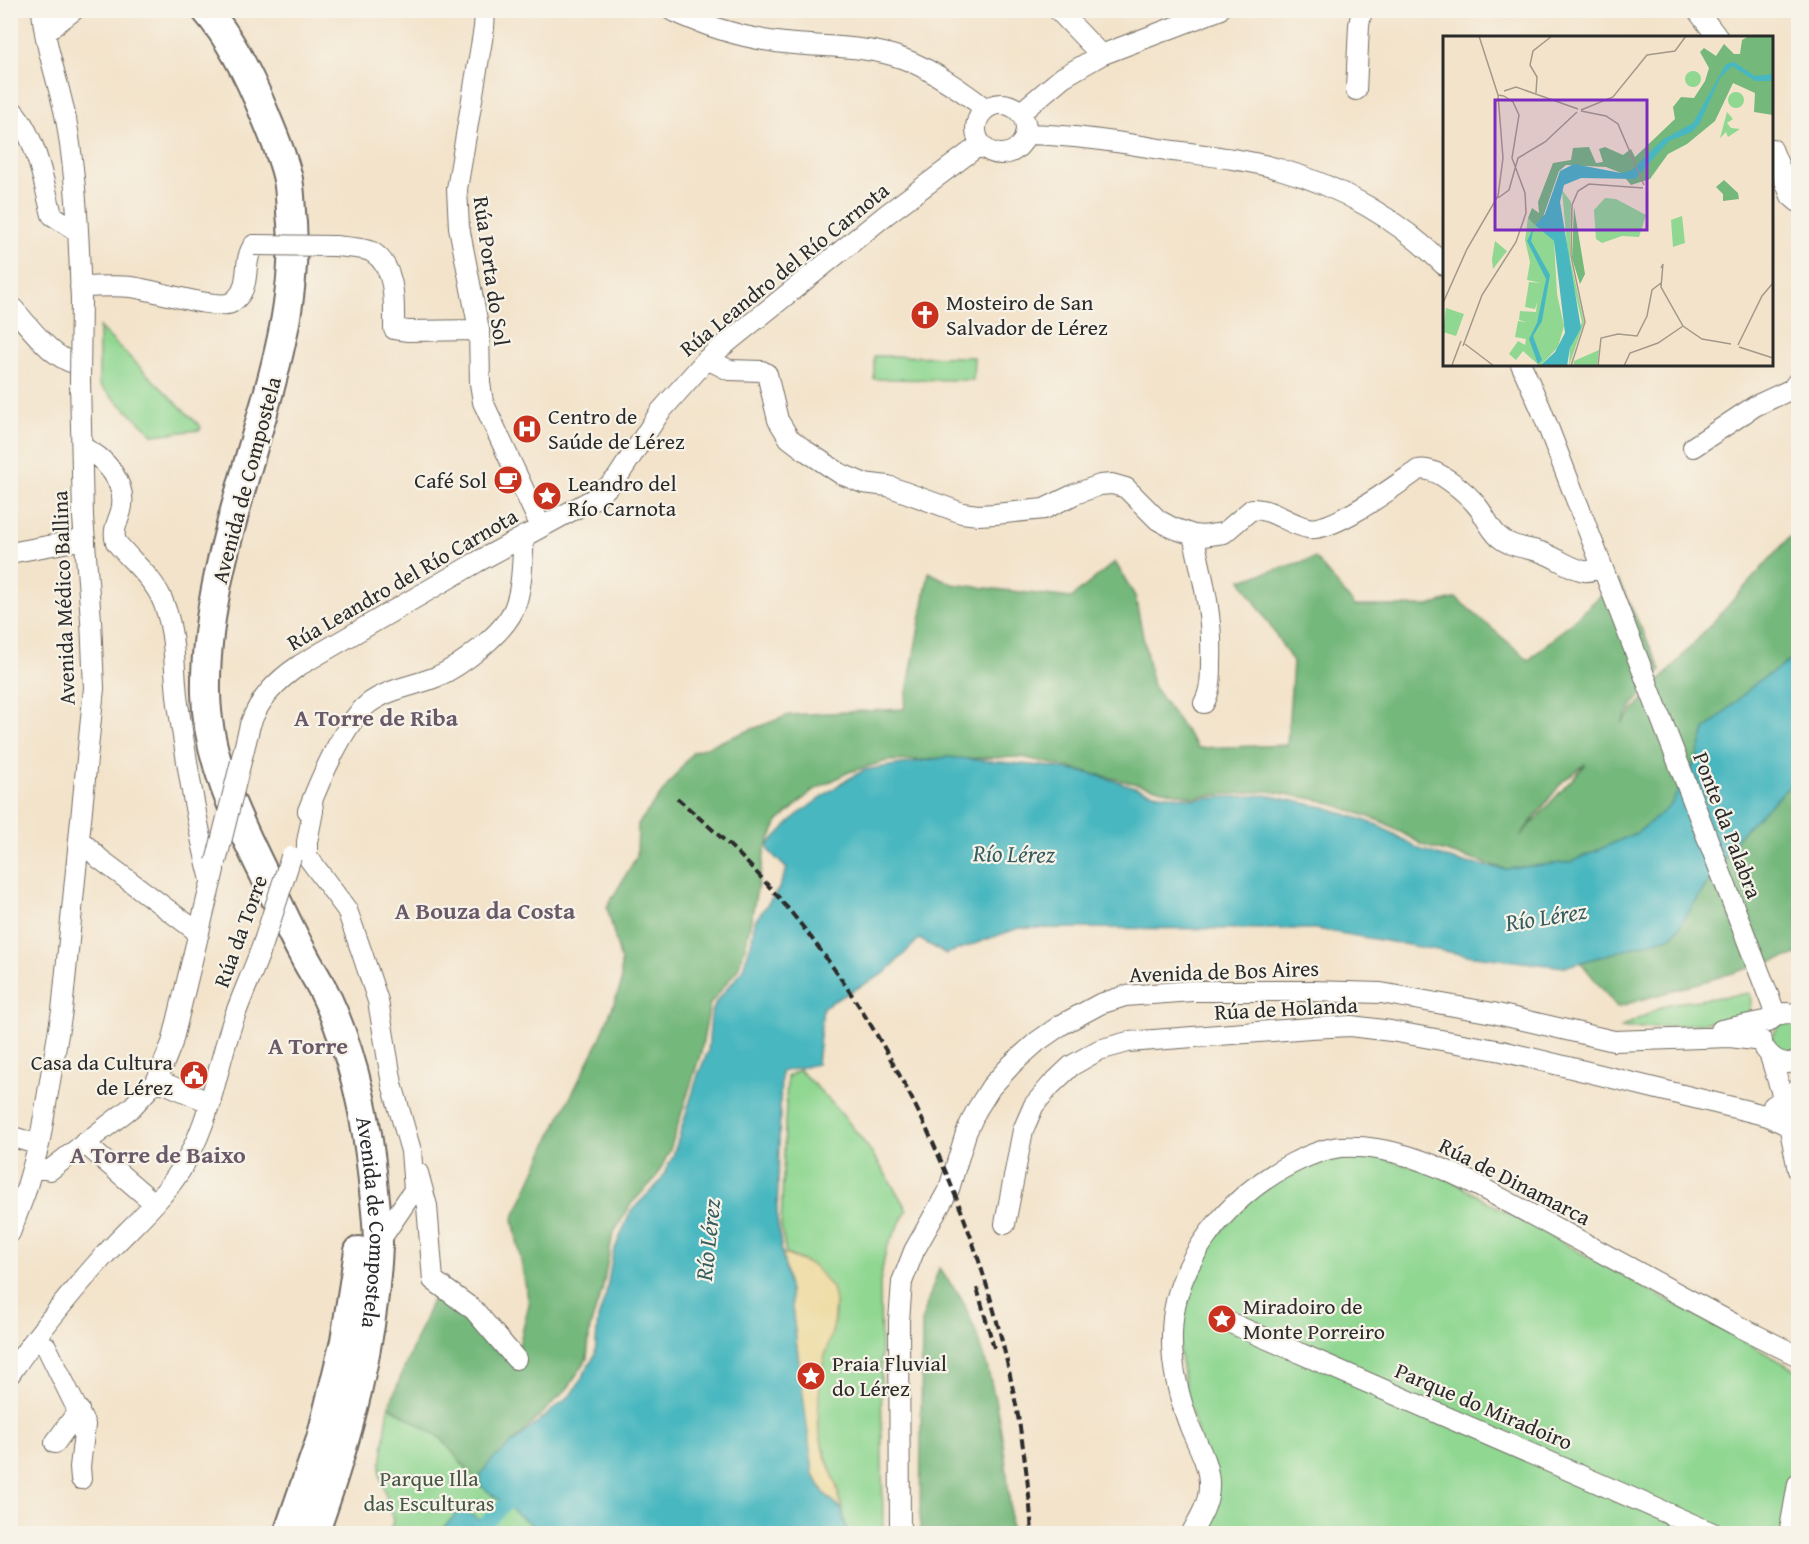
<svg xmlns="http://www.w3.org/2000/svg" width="1809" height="1544" font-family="'Gentium Book Plus',serif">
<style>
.green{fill:#90d792;stroke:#5e815e;stroke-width:1.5}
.forest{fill:#74b87c;stroke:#507254;stroke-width:1.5;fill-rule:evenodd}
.sand{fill:#eeda9e;stroke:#8c8264;stroke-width:1.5}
.water{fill:#48b7c0;stroke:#3a7176;stroke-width:1.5}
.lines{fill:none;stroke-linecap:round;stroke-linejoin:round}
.canal{stroke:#48b7c0;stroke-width:14}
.minor-casing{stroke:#716b63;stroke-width:22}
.highway-casing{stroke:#716b63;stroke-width:32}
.minor{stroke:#fff;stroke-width:20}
.highway{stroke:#fff;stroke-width:28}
.rail{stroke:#2b2b2b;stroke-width:4;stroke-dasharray:9 4.5;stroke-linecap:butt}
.minor-bridge-casing{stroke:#716b63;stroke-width:22;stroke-linecap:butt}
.minor-bridge{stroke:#fff;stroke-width:20}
.labels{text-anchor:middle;stroke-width:4.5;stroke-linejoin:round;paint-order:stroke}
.street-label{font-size:22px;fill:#2b2b2b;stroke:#f7f3e8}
.poi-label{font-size:22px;fill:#2b2b2b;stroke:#f7f3e8;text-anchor:start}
.park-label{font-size:22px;fill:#445645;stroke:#f7f3e8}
.neighbourhood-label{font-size:24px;font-weight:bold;fill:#6a5969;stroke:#f7f3e8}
.water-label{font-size:24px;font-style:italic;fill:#355c5f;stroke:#f7f3e8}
.inset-road{fill:none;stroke:#a3998a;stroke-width:1.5}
.view{fill:#7b2cbf;fill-opacity:0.15;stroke:#7b2cbf;stroke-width:3}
.inset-edge{fill:none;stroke:#2b2b2b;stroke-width:3}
</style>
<rect width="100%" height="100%" fill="#f7f3e8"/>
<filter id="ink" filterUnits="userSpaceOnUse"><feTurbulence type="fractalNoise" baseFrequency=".0167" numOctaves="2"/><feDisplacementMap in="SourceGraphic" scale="12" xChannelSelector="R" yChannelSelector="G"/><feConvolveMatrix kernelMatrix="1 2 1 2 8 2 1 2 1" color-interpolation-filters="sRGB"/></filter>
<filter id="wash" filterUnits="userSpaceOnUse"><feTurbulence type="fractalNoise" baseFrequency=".008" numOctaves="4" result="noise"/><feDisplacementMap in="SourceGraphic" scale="24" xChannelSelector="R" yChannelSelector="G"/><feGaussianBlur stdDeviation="1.35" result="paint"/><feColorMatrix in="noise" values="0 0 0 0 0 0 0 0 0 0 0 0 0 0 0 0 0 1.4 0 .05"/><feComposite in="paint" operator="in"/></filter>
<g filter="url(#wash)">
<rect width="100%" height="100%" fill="#f3e3ca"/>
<path class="green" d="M 99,327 L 201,427 L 200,430 L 154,435 L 99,385 Z
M 874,356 L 974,357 L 973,380 L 874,379 Z
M 1750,993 C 1751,999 1752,1007 1748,1012 C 1742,1017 1732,1017 1725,1019 C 1690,1026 1656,1028 1620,1028 L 1668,1004 Z
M 1788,1021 L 1798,1025 L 1798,1049 L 1788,1053 C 1766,1049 1768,1029 1788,1021 Z
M 799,1070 C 847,1114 875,1154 907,1210 L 886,1249 L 880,1282 L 883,1533 L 847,1533 C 844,1517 841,1500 836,1485 C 830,1464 820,1446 818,1423 C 816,1402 819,1376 825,1355 C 832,1327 845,1303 823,1278 C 809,1263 805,1261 786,1254 L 781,1226 L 787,1077 Z
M 1367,1154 L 1440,1174 L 1497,1207 L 1798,1371 L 1798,1430 L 1782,1533 L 1200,1533 L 1215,1501 L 1186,1391 L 1179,1350 L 1188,1285 L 1204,1251 L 1252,1196 L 1315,1162 Z
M 389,1406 L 441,1438 L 481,1486 L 543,1533 L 389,1533 L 393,1521 L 380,1473 Z"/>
<path class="forest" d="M 1798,528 L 1798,954 L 1617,1007 L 1505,869 L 1425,846 L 1383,822 L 1324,801 L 1268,791 L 1193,797 L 1022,757 L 887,761 L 849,772 L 812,791 L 778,822 L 765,850 L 746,944 L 738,969 L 710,1004 L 701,1052 L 670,1150 L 656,1178 L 631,1204 L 613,1234 L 602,1291 L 590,1327 L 587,1359 L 568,1388 L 481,1474 L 481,1486 L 441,1438 L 389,1406 L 438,1285 L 516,1358 L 529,1304 L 513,1219 L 551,1135 L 599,1041 L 621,985 L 621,961 L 607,907 L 637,856 L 638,824 L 693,752 L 789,715 L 904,709 L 929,572 L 952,584 L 1071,598 L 1115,562 L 1135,596 L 1153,686 L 1198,748 L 1287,745 L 1293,662 L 1241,580 L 1315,558 L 1355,606 L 1429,606 L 1456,598 L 1529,660 L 1618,580 L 1661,670 L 1630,709 L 1622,723 ZM 1585,764 L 1585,765 L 1520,836 L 1562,782 Z
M 939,1268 C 946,1279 957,1290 963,1302 C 995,1367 1009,1461 1011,1533 L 920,1533 L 922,1319 Z"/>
<path class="sand" d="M 782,1253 L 814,1266 L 832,1288 L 835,1301 L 833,1329 L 824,1358 L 819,1394 L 818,1423 L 823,1451 L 836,1484 L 842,1510 L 824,1493 L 813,1474 L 790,1292 Z"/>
<path class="water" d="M 1798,656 L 1798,778 L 1739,835 L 1673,936 L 1564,967 L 1466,955 L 1316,929 L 1019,928 L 946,954 L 919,939 L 885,973 L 823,1007 L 817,1064 L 781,1072 L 777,1218 L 782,1253 L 790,1292 L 813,1474 L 824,1493 L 842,1510 L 847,1533 L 542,1533 L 481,1486 L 481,1474 L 492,1460 L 573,1393 L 595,1355 L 598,1319 L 606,1294 L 613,1253 L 631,1211 L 660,1182 L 673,1156 L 698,1075 L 708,1051 L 711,1015 L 716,1002 L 742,971 L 751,944 L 755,921 L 778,890 L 787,869 L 769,851 L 768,845 L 796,816 L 840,784 L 864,770 L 947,757 L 1053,767 L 1093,774 L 1154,793 L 1194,799 L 1266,795 L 1324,807 L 1378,825 L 1419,849 L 1460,862 L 1505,869 L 1571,862 L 1638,832 L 1670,806 L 1696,760 L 1705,730 L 1757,682 Z
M 462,1508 L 493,1530 L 489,1533 L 438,1533 Z"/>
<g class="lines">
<path class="canal" d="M 475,1534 L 504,1505 L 521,1498"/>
</g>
</g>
<g filter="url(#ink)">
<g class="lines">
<g class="minor-casing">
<path id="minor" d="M 42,10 C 45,51 62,90 68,131 C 77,187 79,244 81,300
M 485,10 L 484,28 L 457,189 L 459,227 L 479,330 L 480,383 L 483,402 L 541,527
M 671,10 C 705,26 740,37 776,42 C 818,48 864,44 904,59 C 933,70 961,90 986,109
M 1058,10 L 1101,55
M 1697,10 L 1718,38
M 48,30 L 74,10
M 1356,90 L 1359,25 L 1362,10
M976 129a25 25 0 1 1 50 0a25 25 0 1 1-50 0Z
M 10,108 C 35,131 44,184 52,215 L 78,232
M 1020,113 L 1063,77 L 1101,55 L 1219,10
M 1025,134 C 1073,135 1119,142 1166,150 C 1204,155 1243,159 1279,169 C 1341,186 1399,220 1444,265
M 1772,149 L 1791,196 L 1798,202
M 335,246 C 344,247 365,248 372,252 C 397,267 394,304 394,329 L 408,331 L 479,330
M 80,287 C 97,287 115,285 131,287 C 152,289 214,310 231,303 C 234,301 239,296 241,293 C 250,278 243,259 254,245
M 10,305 C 28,324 53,362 80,364
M 707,359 L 729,370 L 762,371 L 767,374 L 778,420 L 789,438 L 806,451 L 841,474 L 863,483 L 888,486 L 962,513 L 978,515 L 995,514 L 1044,509 L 1075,494 L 1100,485 L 1112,484 L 1126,488 L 1158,520 L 1173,528 L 1193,535 L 1203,536 L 1224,533 L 1252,509 C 1274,509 1288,524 1308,528 C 1333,533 1396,485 1418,470 C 1436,465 1468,494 1478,507 C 1486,517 1489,528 1499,537 C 1512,548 1526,547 1541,552 C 1556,557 1569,568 1584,571 C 1590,572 1596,569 1601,567
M 1521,364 L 1541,409 L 1776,1015
M 1693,447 L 1755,406 L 1792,389 L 1798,381
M 82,448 C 105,456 128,485 121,511 C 118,522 112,530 116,542 C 130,560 150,575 160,595 C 177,629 173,668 178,704 C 187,763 196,823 211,880
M 1193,535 C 1203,579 1213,616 1211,661 C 1211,676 1211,690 1204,703
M 10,553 L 85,539
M 250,725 C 259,699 276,681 300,665 L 477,562 L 597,497 L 617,478 L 660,412 L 707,359 L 887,214 L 981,144
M 312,801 L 313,811 L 307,842 L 307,856 L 347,910 L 362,953 L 378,1001 L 392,1084 L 411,1151 L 414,1190 L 378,1243
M 308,811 C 319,782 344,723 368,704 C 387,689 414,686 436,677 C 461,666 503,634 514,609 C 523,587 522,559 524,536
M 80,840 L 100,859 L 199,933
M 1768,1022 C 1777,1013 1787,1011 1798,1015
M 1721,1030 L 1769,1020
M 1765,1049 C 1774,1061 1784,1066 1798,1061
M 1770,1056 L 1784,1100 L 1798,1170
M 157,1080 L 211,1103
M 1773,1106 L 1798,1089
M 10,1136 L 39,1145
M 84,1143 L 154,1203
M 33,1167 L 50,1170 L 132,1107 L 157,1080 L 172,1043 L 214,870
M 418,1173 L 427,1206 L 433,1280 L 474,1310 L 516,1359
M 1005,1224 L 1023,1130 L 1034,1105 L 1051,1085 L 1071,1066 L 1099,1050 L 1128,1042 L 1310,1028 L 1351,1026 L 1391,1031 L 1502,1051 L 1748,1111 L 1768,1116 L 1789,1126
M 10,1233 L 25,1193 L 39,1145 L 62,1011 L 94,688 L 91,620 L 83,517 L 80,380
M 1233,1324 L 1715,1534
M 46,1346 L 85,1425 L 80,1467 L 81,1479
M 10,1374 C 37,1334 69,1295 101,1259 C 127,1230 158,1205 180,1171 C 209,1126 214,1080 230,1030 C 239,1000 254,971 264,941
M 55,1443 L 79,1410
M 900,1534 L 899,1321 L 902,1282 L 914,1251 L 949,1189 L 966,1133 L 976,1111 L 991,1087 L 1012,1064 L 1038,1041 L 1061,1025 L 1100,1004 L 1125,996 L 1192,991 L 1311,991 L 1381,993 L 1493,1013 L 1614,1041 L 1730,1037 L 1762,1041
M 1191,1534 C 1199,1519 1209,1504 1209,1487 C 1210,1466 1198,1446 1190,1427 C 1179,1398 1171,1365 1172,1334 C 1173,1261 1230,1195 1293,1163 C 1307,1156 1323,1149 1340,1147 C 1386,1144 1430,1162 1471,1182 L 1734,1324 L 1798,1356
M 1789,1534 L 1798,1484"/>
</g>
<g class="highway-casing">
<g id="highway">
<path id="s1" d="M 206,10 C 231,39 251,80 265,115 C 273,134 282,155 287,175 C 291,190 290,207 292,223 C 296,287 281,350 263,412 C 238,502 204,598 206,693 C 207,758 236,817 264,874 C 277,901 289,928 303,954 C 310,968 319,981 326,996 C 353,1054 367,1118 373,1181 C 375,1202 378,1224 378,1245 C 374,1344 347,1441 314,1534"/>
<path d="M 288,1534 L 321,1439 L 345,1341 L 359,1251"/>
</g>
</g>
<use href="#minor" class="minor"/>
<use href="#highway" class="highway"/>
<path class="rail" d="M 677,798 C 704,822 732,846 756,872 C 917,1046 1018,1299 1032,1534
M 977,1288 L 994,1348"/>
<g class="minor-bridge-casing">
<path id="minor-bridge" d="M 254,245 L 335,246
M 80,380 L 81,300
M 216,862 L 250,725
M 264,941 L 291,857"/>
</g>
<use href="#minor-bridge" class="minor-bridge"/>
</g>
</g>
<defs>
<g id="church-disc" transform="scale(1.5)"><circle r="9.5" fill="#c8321e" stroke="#f7f3e8"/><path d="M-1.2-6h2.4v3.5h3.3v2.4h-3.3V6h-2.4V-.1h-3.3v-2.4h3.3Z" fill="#fff"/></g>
<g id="hospital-disc" transform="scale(1.5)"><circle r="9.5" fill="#c8321e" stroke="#f7f3e8"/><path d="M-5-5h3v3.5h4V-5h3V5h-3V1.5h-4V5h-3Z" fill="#fff"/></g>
<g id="cafe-disc" transform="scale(1.5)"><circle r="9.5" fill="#c8321e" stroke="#f7f3e8"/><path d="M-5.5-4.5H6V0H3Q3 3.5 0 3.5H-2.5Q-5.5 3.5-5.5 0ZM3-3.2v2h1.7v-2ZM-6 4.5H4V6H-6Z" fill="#fff"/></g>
<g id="sight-disc" transform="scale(1.5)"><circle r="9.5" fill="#c8321e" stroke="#f7f3e8"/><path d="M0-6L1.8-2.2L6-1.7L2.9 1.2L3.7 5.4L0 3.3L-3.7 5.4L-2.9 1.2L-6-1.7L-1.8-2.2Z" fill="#fff"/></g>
<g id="civic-disc" transform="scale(1.5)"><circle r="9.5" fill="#c8321e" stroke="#f7f3e8"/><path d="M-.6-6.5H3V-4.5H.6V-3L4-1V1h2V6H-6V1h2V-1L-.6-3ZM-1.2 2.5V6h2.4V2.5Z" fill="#fff"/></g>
</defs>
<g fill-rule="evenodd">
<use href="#church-disc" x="925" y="315"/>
<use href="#hospital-disc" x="527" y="429"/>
<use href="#cafe-disc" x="508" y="480"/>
<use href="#sight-disc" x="547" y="496"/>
<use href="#civic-disc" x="194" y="1075"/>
<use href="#sight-disc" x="1222" y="1319"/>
<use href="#sight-disc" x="811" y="1376"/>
</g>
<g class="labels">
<g class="street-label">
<text transform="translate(784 269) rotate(-39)" y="8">Rúa Leandro del Río Carnota</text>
<text transform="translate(492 271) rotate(82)" y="8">Rúa Porta do Sol</text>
<text transform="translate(246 480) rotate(-75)" y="8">Avenida de Compostela</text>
<text transform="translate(402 579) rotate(-30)" y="8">Rúa Leandro del Río Carnota</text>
<text transform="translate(63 598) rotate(-92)" y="8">Avenida Médico Ballina</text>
<text transform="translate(1728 825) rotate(69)" y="8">Ponte da Palabra</text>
<text transform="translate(240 931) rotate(-70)" y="8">Rúa da Torre</text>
<text transform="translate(1224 971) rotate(-2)" y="8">Avenida de Bos Aires</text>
<text transform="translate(1286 1008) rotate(-3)" y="8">Rúa de Holanda</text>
<text transform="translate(1515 1181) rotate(27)" y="8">Rúa de Dinamarca</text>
<text dy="8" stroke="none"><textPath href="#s1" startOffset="1275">Avenida de Compostela</textPath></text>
<text transform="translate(1484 1406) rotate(23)" y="8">Parque do Miradoiro</text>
</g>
<g class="poi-label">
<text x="946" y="310">Mosteiro de San<tspan x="946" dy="25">Salvador de Lérez</tspan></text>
<text x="548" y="424">Centro de<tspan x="548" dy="25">Saúde de Lérez</tspan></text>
<text x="487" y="488" text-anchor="end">Café Sol</text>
<text x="568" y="491">Leandro del<tspan x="568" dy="25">Río Carnota</tspan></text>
<text x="173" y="1070" text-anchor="end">Casa da Cultura<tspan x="173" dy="25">de Lérez</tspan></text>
<text x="1243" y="1314">Miradoiro de<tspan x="1243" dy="25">Monte Porreiro</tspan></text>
<text x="832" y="1371">Praia Fluvial<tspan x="832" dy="25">do Lérez</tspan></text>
</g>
<g class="park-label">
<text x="429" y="1486">Parque Illa<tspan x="429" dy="25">das Esculturas</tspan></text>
</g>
<g class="neighbourhood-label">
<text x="376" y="726">A Torre de Riba</text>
<text x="485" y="919">A Bouza da Costa</text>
<text x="308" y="1054">A Torre</text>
<text x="158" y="1163">A Torre de Baixo</text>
</g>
<g class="water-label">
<text transform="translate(1014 854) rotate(1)" y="8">Río Lérez</text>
<text transform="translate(1546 917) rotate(-9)" y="8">Río Lérez</text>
<text transform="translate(708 1240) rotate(-84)" y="8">Río Lérez</text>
</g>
</g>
<g transform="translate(1443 36)">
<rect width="330" height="330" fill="#f3e3ca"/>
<path d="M242 43a8 8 0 1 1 16 0a8 8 0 1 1-16 0ZM285 64a8 8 0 1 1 16 0a8 8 0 1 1-16 0ZM 284,76 L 290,83 L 284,87 L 288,92 L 297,93 L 285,101 L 283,96 L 277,102 ZM 119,154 L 128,166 L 127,222 L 141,286 L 126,330 L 127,312 L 139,286 L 126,231 ZM 162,162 L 173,163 L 203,179 L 196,201 L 179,200 L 159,207 L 153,203 L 151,174 ZM 239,180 L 242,207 L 230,211 L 228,184 ZM 85,182 L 111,205 L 114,258 L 121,290 L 115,311 L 97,330 L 80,315 L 73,324 L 66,318 L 75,305 L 82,309 L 83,303 L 72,301 L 75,285 L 83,286 L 76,284 L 77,275 L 93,276 L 94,266 L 92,273 L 82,271 L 86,246 L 98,247 L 84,244 L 87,226 L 82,204 ZM 52,205 L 64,215 L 50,233 L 49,223 ZM 3,272 L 21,278 L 13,300 L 0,296 ZM 156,314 L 154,330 L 130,330 L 131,325 Z" fill="#90d792"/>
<path d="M 306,0 L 330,0 L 330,79 L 311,76 L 312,57 L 290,47 L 272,85 L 244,108 L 225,118 L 207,143 L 188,149 L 178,137 L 163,131 L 123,129 L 116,135 L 100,181 L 92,189 L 85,182 L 89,172 L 96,177 L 95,166 L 110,127 L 128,124 L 130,112 L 146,111 L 153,127 L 160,126 L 156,113 L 162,111 L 180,119 L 188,113 L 192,121 L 232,83 L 230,71 L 238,61 L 251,62 L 262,45 L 266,32 L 257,16 L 261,12 L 273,20 L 281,8 L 291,18 L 297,18 L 299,4 ZM 281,144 L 295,157 L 296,163 L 280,165 L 280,158 L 273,151 ZM 131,171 L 142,238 L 137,248 L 129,222 Z" fill="#74b87c"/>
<path d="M 291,26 L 312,40 L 330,38 L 330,45 L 312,45 L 289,30 L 277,42 L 257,87 L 249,96 L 226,105 L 192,143 L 138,142 L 121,149 L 117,166 L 138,292 L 127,312 L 124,330 L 97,330 L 112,316 L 122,297 L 111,205 L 92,189 L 102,178 L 117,135 L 131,128 L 178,137 L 189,134 L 219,104 L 250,87 L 283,28 ZM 91,191 L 88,205 L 107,239 L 99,285 L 90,300 L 99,324 L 95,328 L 86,303 L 94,287 L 103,243 L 84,205 Z" fill="#48b7c0"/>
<path class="inset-road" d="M 36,0 L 55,59 L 61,60M 61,55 L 73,51 L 135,73M 93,57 L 94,41 L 87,29 L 90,15 L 109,0M 138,74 L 170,61 L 204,19 L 232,15 L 243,0M 138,75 L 163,80 L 175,88 L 201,149M 55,162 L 66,154 L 75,122 L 102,106 L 134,76M 218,232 L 220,228 L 218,251 L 240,290 L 259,303 L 288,308M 0,267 L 24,213 L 55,160 L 60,122 L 55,59M 22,308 L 51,330M 295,309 L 319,260 L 330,247M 20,310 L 39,259 L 73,206 L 83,177 L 82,157 L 69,122 L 76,79 L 70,66 L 61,60M 296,311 L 330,322M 9,329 L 18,305M 128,330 L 142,286 L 128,220 L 129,169 L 135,155 L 146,148 L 200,152M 155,330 L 158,302 L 175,298 L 194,300 L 204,280 L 209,254 L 218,247M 181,330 L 187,317 L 215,307 L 240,290"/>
<path class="view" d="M 52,64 L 204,64 L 204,194 L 52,194 Z"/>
<rect width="330" height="330" class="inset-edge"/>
</g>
<rect width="1809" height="1544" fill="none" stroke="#f7f3e8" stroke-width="36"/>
</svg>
